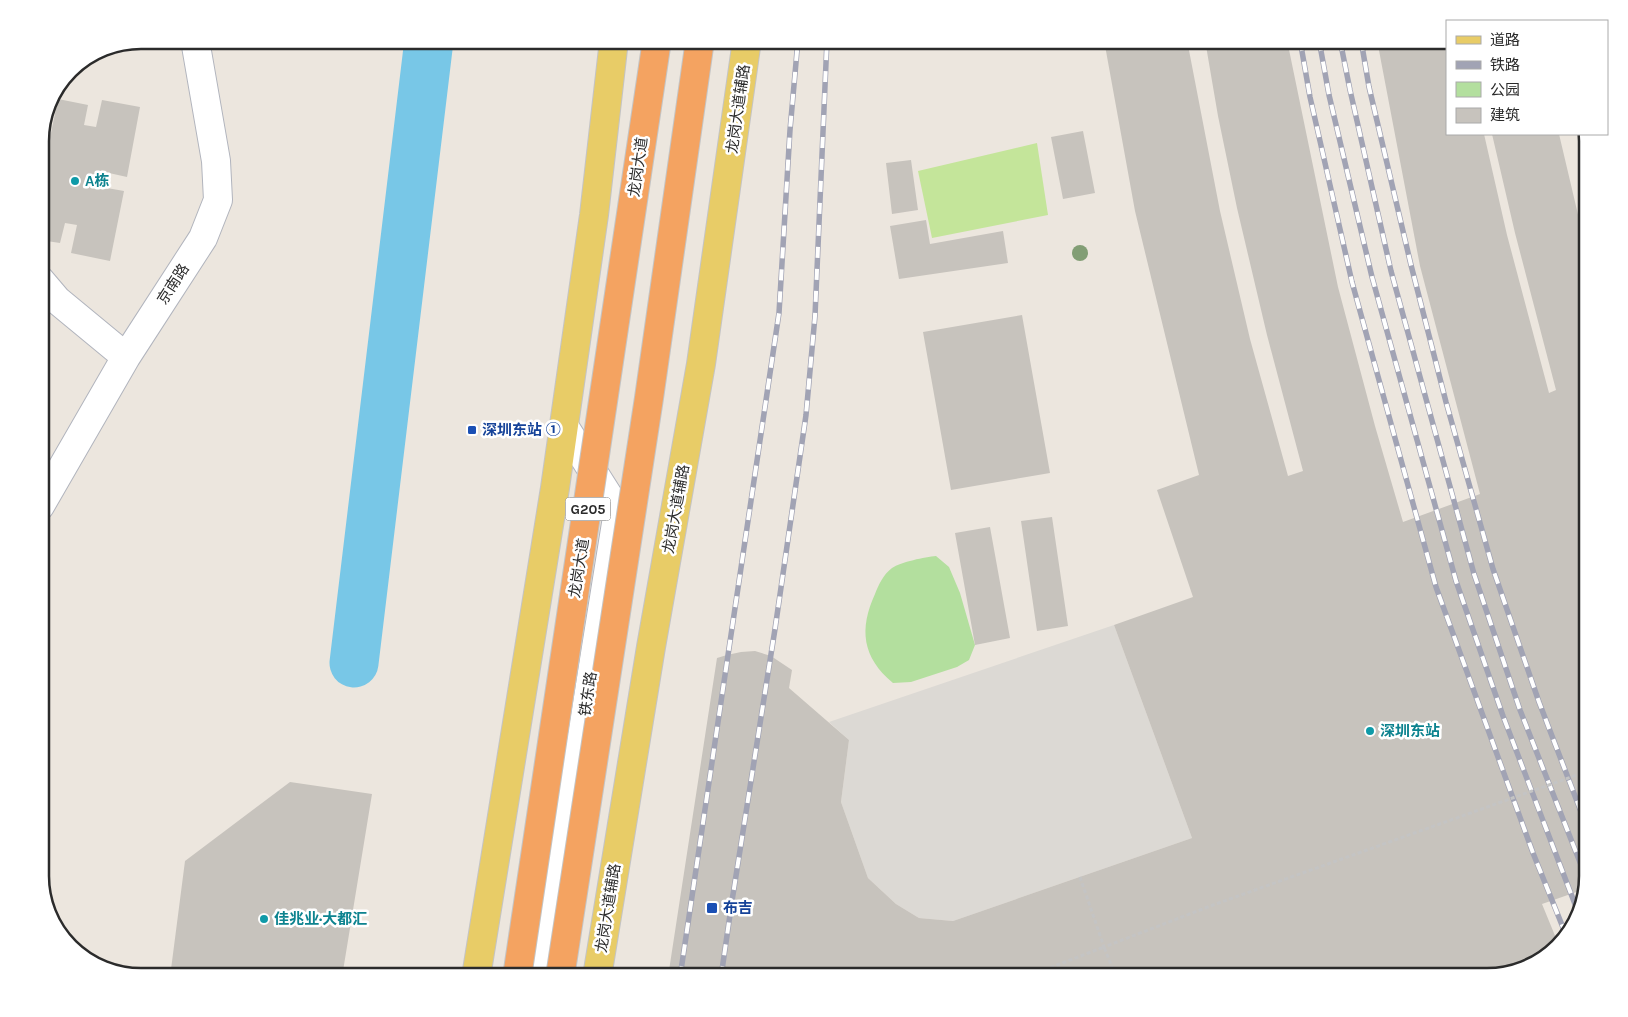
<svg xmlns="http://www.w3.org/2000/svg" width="1628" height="1017" font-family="Karla,'Noto Sans SC',sans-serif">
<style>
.green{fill:#b3df9e}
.pitch{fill:#c4e59a}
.plaza{fill:#dcd9d4}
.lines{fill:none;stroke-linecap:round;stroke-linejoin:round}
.river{stroke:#78c7e7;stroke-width:49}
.building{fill:#c7c3bd}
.secondary-casing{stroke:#b1b4bd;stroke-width:30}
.primary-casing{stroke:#c4c4c4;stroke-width:30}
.path{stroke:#c4c4c4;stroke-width:3;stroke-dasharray:4 2.5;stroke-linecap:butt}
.secondary{stroke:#fff;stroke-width:28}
.primary{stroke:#e8cc67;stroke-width:28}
.rail-casing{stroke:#a1a3b4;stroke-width:5.5}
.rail{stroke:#fff;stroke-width:4;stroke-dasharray:11;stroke-linecap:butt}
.highway-bridge-casing{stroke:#c4c4c4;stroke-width:30;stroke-linecap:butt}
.path-bridge{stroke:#c4c4c4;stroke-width:3;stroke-dasharray:4 2.5;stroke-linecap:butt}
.highway-bridge{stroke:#f4a361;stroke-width:28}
.tree{fill:#829e75}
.culture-dot{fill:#0f9aa8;stroke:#fff;stroke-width:2}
.transit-dot{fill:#1a4fb4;stroke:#fff;stroke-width:2}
.labels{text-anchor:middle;stroke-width:5;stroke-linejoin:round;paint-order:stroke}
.shield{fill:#fff;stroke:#6b6b6b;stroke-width:1}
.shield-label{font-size:14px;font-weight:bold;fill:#2b2b2b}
.street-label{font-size:15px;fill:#2b2b2b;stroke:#fff}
.culture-label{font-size:15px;font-weight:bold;fill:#0d838f;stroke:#fff;text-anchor:start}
.transit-label{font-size:15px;font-weight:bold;fill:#164399;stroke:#fff;text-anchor:start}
.rim{fill:none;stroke:#2b2b2b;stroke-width:2.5}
</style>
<rect width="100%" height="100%" fill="#ece6de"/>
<path class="green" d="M 936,556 L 949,567 L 960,593 L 975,645 L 969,660 L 957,667 L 911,682 L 893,683 C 862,657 859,629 875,594 C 879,584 883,575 892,568 C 901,562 925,557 936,556 Z"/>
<path class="pitch" d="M 1037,143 L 1048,215 L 932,238 L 918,171 Z"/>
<path class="plaza" d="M 1114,625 L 1192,838 L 953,921 L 919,918 L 896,904 L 868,878 L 841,802 L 849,740 L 829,722 Z"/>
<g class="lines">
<path class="river" d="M 354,663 L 429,40"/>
</g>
<path class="building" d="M 1104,40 L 1187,40 L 1220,211 L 1250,339 L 1288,476 L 1303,471 L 1267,335 L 1237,208 L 1218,116 L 1205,40 L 1287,40 L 1338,287 L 1375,426 L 1403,522 L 1480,494 L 1420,266 L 1377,40 L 1447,40 L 1447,134 L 1484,134 L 1507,235 L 1549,393 L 1556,390 L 1515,233 L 1492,134 L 1559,134 L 1588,257 L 1588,877 L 1585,889 L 1542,904 L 1558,943 L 1537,964 L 1488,977 L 1368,977 L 1364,967 L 1338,977 L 668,977 L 717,658 L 727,655 L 741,652 L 755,651 L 771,656 L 792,670 L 789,688 L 849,740 L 841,802 L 868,878 L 896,904 L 919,918 L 953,921 L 1192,838 L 1114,625 L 1193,597 L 1157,490 L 1199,475 L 1135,211 Z
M 58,99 L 88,105 L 84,125 L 96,127 L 102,100 L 140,107 L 127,177 L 109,173 L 107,188 L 124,191 L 110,261 L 71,253 L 77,225 L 65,223 L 60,243 L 40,240 L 40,186 Z
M 1083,131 L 1095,193 L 1063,199 L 1051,137 Z
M 911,160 L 918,210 L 892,214 L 886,163 Z
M 926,220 L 930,244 L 1003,231 L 1008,263 L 899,279 L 890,226 Z
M 1022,315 L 1050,473 L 951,490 L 923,332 Z
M 1052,517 L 1068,626 L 1037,631 L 1021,521 Z
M 990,527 L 1010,638 L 975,645 L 955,533 Z
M 290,782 L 372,794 L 342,977 L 170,977 L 185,861 Z"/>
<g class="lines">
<g class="secondary-casing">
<path id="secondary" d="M 40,280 L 57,300 L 126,357
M 40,506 L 126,357 L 203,238 L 218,200 L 216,161 L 195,40
M 543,977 L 618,511 L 564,426"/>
</g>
<g class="primary-casing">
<path id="primary" d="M 476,977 L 555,488 L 594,215 L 614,40
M 597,977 L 651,647 L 701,364 L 747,40"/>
</g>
<path class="path" d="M 1026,977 L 1104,947 L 1116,977"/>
<use href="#secondary" class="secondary"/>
<use href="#primary" class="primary"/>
<g class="rail-casing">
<path id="rail" d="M 1300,40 L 1310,97 L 1352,282 L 1436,587 L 1533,853 L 1566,935
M 1319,40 L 1329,95 L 1372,277 L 1456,581 L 1503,716 L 1578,912
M 1340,40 L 1350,90 L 1391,271 L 1474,574 L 1520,710 L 1587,880
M 1361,40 L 1369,87 L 1411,265 L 1446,402 L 1493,569 L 1539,702 L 1588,830
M 680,977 L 779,313 L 790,130 L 798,40
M 721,977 L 732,901 L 775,629 L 806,415 L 815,316 L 827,40"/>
</g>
<use href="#rail" class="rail"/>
<g class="highway-bridge-casing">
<path id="highway-bridge" d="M 517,977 L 657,40
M 560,977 L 649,398 L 700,40"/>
</g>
<path class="path-bridge" d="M 1080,877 L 1104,947 L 1213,905 L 1588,771"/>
<use href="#highway-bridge" class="highway-bridge"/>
</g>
<circle class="tree" cx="1080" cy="253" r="8"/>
<g class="culture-dot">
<circle cx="75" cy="181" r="5"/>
<circle cx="1370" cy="731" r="5"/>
<circle cx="264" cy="919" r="5"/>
</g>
<g class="transit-dot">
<rect x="467" y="425" width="10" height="10" rx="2.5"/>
<rect x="706" y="902" width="12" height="12" rx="2.5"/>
</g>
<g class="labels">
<rect class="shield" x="565.5" y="497.5" width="45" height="23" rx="4"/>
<g class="shield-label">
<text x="588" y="514">G205</text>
</g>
<g class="street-label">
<text transform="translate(738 109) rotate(-82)" y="5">龙岗大道辅路</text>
<text transform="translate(638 167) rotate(-82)" y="5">龙岗大道</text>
<text transform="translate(173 284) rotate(-57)" y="5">京南路</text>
<text transform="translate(676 509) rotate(-80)" y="5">龙岗大道辅路</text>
<text transform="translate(579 568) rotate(-81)" y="5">龙岗大道</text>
<text transform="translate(588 694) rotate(-81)" y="5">铁东路</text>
<text transform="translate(608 908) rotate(-81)" y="5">龙岗大道辅路</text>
</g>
<g class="culture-label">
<text x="85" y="186">A栋</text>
<text x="1380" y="736">深圳东站</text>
<text x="274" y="924">佳兆业·大都汇</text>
</g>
<g class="transit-label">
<text x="482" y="435">深圳东站 ①</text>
<text x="723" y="913">布吉</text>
</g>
</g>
<path d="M0 0H1628V1017H0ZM141 49H1487A92 92 0 0 1 1579 141V876A92 92 0 0 1 1487 968H141A92 92 0 0 1 49 876V141A92 92 0 0 1 141 49Z" fill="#fff" fill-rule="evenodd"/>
<path class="rim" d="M141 49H1487A92 92 0 0 1 1579 141V876A92 92 0 0 1 1487 968H141A92 92 0 0 1 49 876V141A92 92 0 0 1 141 49Z"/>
<rect x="1446" y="20" width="162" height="115" fill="#ffffff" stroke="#aaaaaa"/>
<rect x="1456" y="36" width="25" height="8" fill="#e8cc67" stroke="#aaaaaa"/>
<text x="1490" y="45" font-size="15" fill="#2b2b2b">道路</text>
<rect x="1456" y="61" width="25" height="8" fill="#a1a3b4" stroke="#aaaaaa"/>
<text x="1490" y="70" font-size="15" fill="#2b2b2b">铁路</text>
<rect x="1456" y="82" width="25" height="15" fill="#b3df9e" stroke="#aaaaaa"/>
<text x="1490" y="95" font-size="15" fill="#2b2b2b">公园</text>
<rect x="1456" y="108" width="25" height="15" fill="#c7c3bd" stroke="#aaaaaa"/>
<text x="1490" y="120" font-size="15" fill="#2b2b2b">建筑</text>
</svg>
